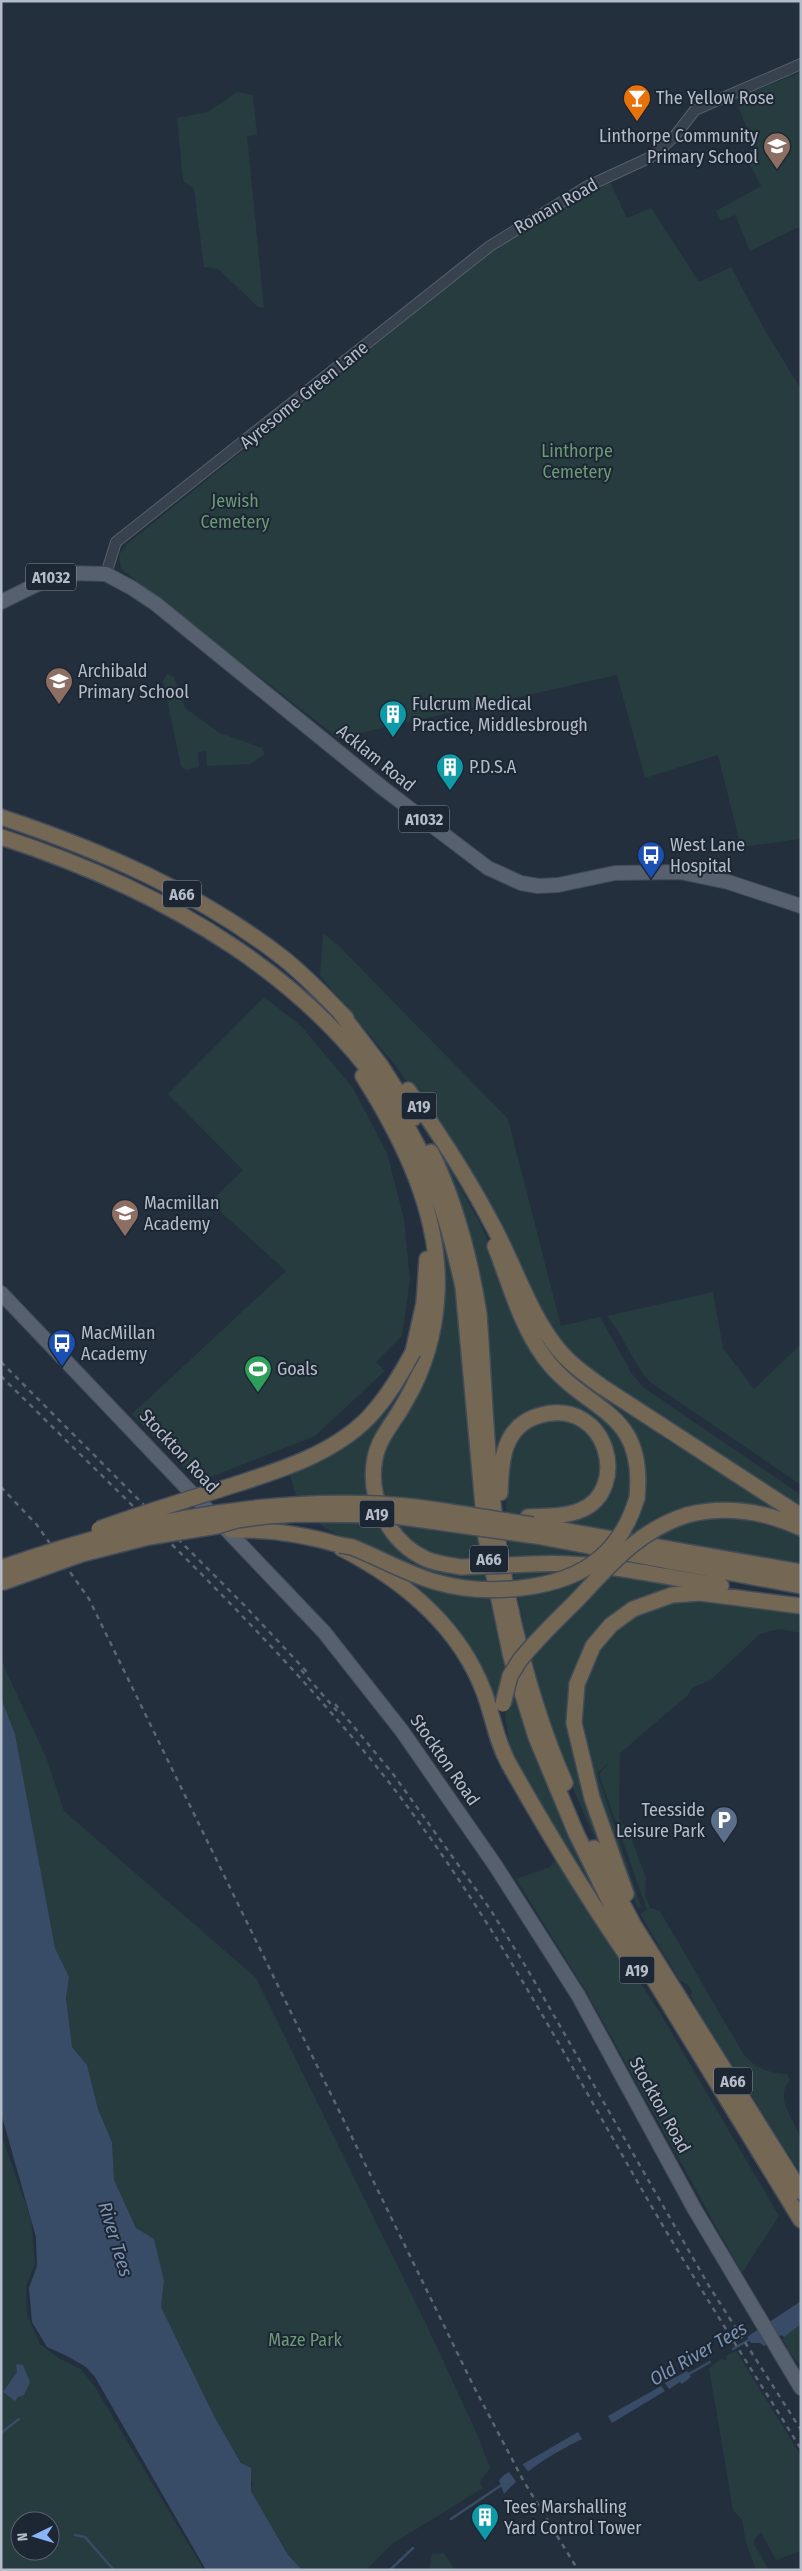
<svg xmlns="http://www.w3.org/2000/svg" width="802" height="2571" font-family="'Fira Sans Condensed',sans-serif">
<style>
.green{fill:#263c3f;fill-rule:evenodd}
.water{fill:#394c67}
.pier{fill:#242f3e}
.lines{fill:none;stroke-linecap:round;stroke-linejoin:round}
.stream{stroke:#394c67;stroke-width:2.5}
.minor-casing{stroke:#565f6c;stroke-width:12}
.major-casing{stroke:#414a57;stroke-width:16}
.highway-casing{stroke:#434c59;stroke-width:18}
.minor{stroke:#38414e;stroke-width:10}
.major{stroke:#56606e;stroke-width:14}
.highway{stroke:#746855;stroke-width:15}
.rail{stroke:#5a6575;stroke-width:2.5;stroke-dasharray:5 5;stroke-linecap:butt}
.highway-bridge-casing{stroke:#434c59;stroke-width:18;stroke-linecap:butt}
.highway-bridge{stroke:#746855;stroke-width:15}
.labels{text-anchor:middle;stroke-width:4;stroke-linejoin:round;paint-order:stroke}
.shield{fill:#1d2633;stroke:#878f9c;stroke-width:1}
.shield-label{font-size:16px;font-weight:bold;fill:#b4bcc9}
.poi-label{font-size:18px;fill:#b4bcc9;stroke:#1d2633;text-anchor:start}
.street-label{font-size:18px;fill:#b4bcc9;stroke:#1d2633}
.park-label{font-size:18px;fill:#6b9a76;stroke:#1d2633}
.water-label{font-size:19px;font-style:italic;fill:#7c92b1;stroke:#1d2633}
</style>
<rect width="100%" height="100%" fill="#242f3e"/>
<path class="green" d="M 801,72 L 801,226 L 750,251 L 735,215 L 721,221 L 716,211 L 761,186 L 744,153 L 754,149 L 736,99 Z
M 237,92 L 253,95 L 257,135 L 247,136 L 264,308 L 258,307 L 218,269 L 204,267 L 194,189 L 183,181 L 177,118 L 208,112 Z
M 610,182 L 627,218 L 651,208 L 699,282 L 731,267 L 767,334 L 801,389 L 801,839 L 741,847 L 718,755 L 645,778 L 617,675 L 338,738 L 121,569 L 119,555 L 127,544 L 501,244 Z
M 167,674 L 174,677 L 185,708 L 220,733 L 262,748 L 265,754 L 250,764 L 207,766 L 206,751 L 198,752 L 199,767 L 186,770 L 181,766 L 163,681 Z
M 323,933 L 339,946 L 508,1119 L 561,1326 L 600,1317 L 632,1374 L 643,1387 L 801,1495 L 801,1510 L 575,1362 L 550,1335 L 417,1096 L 396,1066 L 320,976 Z
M 264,997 L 301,1026 L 353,1088 L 387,1153 L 404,1219 L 410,1280 L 402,1336 L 376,1362 L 385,1371 L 315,1436 L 198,1482 L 132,1414 L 286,1271 L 210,1202 L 243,1170 L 168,1094 Z
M 397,1129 L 437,1207 L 458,1292 L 476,1509 L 379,1498 L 381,1451 L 411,1399 L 439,1261 Z
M 432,1141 L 435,1142 L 483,1229 L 519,1327 L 584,1404 L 610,1424 L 620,1436 L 628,1453 L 632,1473 L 629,1506 L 617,1532 L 559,1523 L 610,1480 L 585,1415 C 541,1393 495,1416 496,1468 L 436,1150 Z
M 713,1292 L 723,1348 L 754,1389 L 801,1344 L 801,1485 L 650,1382 C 632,1362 624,1336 607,1316 Z
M 538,1333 L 653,1426 C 661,1438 673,1446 687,1448 L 801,1521 L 724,1505 L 640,1535 L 632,1533 L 642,1498 L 645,1479 L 637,1446 L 542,1347 Z
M 425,1339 L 369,1498 L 297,1499 L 289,1472 L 351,1439 Z
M 561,1416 L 592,1432 L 603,1462 L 596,1490 L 580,1505 L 528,1513 L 506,1513 L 507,1463 L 522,1429 Z
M 732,1513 L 801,1532 L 801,1567 L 651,1538 L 690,1518 Z
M 316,1520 L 377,1521 L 390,1539 L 484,1572 L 487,1585 L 441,1579 L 346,1540 C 336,1532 324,1530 316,1520 Z
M 390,1521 L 480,1533 L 484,1560 C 438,1562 420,1556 390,1521 Z
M 508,1538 L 596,1553 L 582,1561 L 511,1561 Z
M 379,1565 L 490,1596 L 509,1671 L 497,1708 L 497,1720 L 475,1665 Z
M 567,1569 L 516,1585 L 513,1571 Z
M 595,1569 L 600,1571 L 527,1644 L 518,1596 Z
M 611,1573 L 704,1588 L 618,1612 L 572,1691 L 609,1870 L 561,1761 L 530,1654 Z
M 690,1597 L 801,1608 L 801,1633 L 779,1629 L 760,1634 L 712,1679 L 692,1688 L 688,1695 L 620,1753 L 619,1818 L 630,1835 L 646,1878 L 645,1894 L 650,1908 L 660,1911 L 744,2055 C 757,2069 768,2073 787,2074 L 790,2080 C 772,2100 798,2122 801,2142 C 802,2152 801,2164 801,2174 L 697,2009 L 691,1996 L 692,1991 L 687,1984 L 680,1981 L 640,1914 L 647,1910 L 599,1774 L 610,1762 L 597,1773 L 641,1907 L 638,1909 L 606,1828 L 580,1725 L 580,1697 L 598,1648 L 624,1619 Z
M 1,1660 L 46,1757 L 64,1811 L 256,1978 L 427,2326 L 477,2434 L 490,2468 L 480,2482 L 483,2488 L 392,2544 L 366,2570 L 302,2570 L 288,2555 L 251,2491 L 253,2483 L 214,2416 L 161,2307 L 164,2281 L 136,2228 L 114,2180 L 112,2142 L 98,2109 L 87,2065 L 72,2047 L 66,1998 L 69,1977 L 55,1948 L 15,1734 L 1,1698 Z
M 513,1682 L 611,1915 L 608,1917 L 535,1798 L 511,1753 L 505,1716 Z
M 558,1857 L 660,2013 L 779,2216 L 742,2273 L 587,1993 L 516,1879 L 550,1867 Z
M 1,2134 L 31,2219 L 35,2264 L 26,2286 L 27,2315 L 40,2344 L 60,2359 L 81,2369 L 95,2387 L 204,2570 L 1,2570 ZM 20,2521 L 50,2521 L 50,2551 L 20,2551 Z
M 801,2324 L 801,2365 L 785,2349 L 788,2347 L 782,2340 L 787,2333 Z
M 736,2351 L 801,2456 L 801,2551 L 776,2560 L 761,2532 L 754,2540 L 754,2544 L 769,2570 L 756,2570 L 746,2543 L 742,2520 L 733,2510 L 709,2368 L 723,2358 L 724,2361 L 727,2359 L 726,2356 Z
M 444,2553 L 455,2570 L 429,2570 L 432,2554 Z"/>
<path class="water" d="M 1,1698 L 15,1734 L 55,1948 L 69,1977 L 66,1998 L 72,2047 L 87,2065 L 98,2109 L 112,2142 L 114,2180 L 136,2228 L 154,2239 L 164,2281 L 161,2307 L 214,2416 L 241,2463 L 251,2468 L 251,2491 L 288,2555 L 302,2570 L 206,2570 L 95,2377 L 86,2367 L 67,2356 L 47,2347 L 32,2322 L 29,2288 L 37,2266 L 36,2237 L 1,2113 Z
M 801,2301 L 801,2324 L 784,2337 L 781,2335 L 764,2346 L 760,2343 L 751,2343 L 747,2337 Z
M 16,2364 L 23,2365 L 30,2382 L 24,2395 L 18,2397 L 15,2401 L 3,2392 L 17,2372 Z
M 687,2371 L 691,2377 L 682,2384 L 680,2382 L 669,2389 L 665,2383 Z
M 661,2386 L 665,2391 L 612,2423 L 608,2416 Z
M 578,2432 L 582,2439 C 554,2453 526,2469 504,2494 L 499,2480 L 504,2475 Z"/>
<path class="pier" d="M 520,2461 L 530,2474 L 517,2483 L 507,2469 Z"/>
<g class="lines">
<path class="stream" d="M 733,2349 L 752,2338
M 687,2375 L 710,2362
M 1,2433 L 19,2419
M 451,2519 L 503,2484
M 75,2535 L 85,2537 L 114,2570
M 390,2570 L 413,2548"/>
<g class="minor-casing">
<path id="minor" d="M 106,574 L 116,542 L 490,246 L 586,187 L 651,157 L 674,137 L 695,110 L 801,64"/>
</g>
<g class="major-casing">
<path id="major" d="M 1,602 L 54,576 L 66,573 L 106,574 L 132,588 L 156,604 L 384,789 L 488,868 L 521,883 L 538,886 L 558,885 L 615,873 L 680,872 L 728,882 L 801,906
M 1,1293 L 324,1632 L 402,1731 L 495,1865 L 578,1995 L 695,2210 L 801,2388"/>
</g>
<g class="highway-casing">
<path id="highway" d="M 1,817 C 100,850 200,893 283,958 C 306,976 325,997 346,1018
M 1,837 C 161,889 324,979 409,1130 C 436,1178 451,1233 463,1287 L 486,1538 L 511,1657 L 536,1737 L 576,1833 L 622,1927 L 801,2220
M 339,1011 L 381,1066 L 414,1118
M 363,1076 C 404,1141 441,1216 437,1294 C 435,1332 424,1370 405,1402 C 395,1421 379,1437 375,1458 C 367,1498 389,1542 426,1559 C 437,1564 450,1565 462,1567
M 408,1090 C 438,1132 467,1176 491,1222 C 514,1263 528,1312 558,1349 C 570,1364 586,1375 601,1386 L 801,1516
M 431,1152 C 456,1203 470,1258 479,1314 C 484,1377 485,1441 493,1504 C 504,1596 528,1698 565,1783
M 495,1246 C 510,1284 520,1324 544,1357 C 586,1414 646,1407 637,1498
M 413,1352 L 424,1303 L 427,1259
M 500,1493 C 501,1460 503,1425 541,1415 C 609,1398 630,1490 581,1510 C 565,1517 546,1516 528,1517
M 687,1515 C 727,1505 764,1511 801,1528
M 533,1525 L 801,1572
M 231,1530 C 270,1529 303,1534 340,1545 L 341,1548 C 403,1580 459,1626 484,1692 C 493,1716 496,1741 509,1764 C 549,1835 592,1906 639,1973
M 536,1536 L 801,1586
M 532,1564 C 594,1560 659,1576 721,1586
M 594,1848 L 633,1924 L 801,2192
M 626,1894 L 592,1798 L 574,1723 L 577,1684 L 593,1646 L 611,1625 L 633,1609 L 672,1595 L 700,1593 L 801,1606"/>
</g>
<use href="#minor" class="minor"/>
<use href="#major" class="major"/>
<use href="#highway" class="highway"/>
<path class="rail" d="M 1,1362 L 245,1606 L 307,1672
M 1,1376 C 127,1502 259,1623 372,1761 C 480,1894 560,2047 645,2195 C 695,2282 749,2365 801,2449
M 1,1487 L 37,1525 L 89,1599 L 473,2385 L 523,2480 L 578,2570
M 301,1670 L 337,1711
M 335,1704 L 393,1774 L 490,1909 L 529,1972 L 709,2286 L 801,2430"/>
<g class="highway-bridge-casing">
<path id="highway-bridge" d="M 99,1529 C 137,1515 176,1503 215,1491 C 267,1474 329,1458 368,1418 C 387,1398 400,1376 413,1352
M 340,1545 L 352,1547 C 380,1558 407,1574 436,1582 C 483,1596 561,1592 600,1558 C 619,1542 630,1521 637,1498
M 462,1567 L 532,1564
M 1,1568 C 123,1525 250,1498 379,1504 C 429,1506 484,1518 533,1525
M 1,1583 L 82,1554 L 149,1537 L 217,1526 L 237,1520 L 267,1516 L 299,1514 L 387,1515 L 536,1536
M 503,1704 L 510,1676 L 520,1660 C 537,1639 557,1620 576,1601 C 610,1565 639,1530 687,1515"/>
</g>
<use href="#highway-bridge" class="highway-bridge"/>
</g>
<defs>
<g id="bar-pin" transform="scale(1.4375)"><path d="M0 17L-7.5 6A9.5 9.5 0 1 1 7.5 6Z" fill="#e8710a" stroke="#1d2633"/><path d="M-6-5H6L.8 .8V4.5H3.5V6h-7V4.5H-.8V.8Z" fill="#fff"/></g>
<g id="school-pin" transform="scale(1.4375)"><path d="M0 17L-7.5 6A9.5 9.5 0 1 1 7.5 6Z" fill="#8d6e63" stroke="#1d2633"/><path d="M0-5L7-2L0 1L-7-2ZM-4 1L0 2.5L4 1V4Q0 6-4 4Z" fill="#fff"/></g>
<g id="building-pin" transform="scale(1.4375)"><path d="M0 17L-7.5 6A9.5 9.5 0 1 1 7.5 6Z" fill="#0f9aa8" stroke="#1d2633"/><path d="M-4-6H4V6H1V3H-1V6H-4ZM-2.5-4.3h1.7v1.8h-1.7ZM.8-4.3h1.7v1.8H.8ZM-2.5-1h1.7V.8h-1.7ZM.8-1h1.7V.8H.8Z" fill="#fff"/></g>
<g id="bus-pin" transform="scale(1.4375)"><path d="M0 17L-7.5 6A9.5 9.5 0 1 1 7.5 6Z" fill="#1a4fb4" stroke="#1d2633"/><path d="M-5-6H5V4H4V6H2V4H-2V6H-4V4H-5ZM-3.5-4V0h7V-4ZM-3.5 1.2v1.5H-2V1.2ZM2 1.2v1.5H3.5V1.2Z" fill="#fff"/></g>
<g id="stadium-pin" transform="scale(1.4375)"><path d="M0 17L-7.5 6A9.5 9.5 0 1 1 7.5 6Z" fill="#2e9e5b" stroke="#1d2633"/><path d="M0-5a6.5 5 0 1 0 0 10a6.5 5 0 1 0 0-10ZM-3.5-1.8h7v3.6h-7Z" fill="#fff"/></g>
<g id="parking-pin" transform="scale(1.4375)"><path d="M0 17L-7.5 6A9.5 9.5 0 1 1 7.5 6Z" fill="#5c6f8a" stroke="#1d2633"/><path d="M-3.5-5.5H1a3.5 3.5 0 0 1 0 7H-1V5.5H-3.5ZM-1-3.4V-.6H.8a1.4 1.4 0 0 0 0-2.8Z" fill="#fff"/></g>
</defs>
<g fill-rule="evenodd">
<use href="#bar-pin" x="637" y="98"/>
<use href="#school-pin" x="777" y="146"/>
<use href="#school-pin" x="59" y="681"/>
<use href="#building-pin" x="393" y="714"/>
<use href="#building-pin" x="450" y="767"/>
<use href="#bus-pin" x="651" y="855"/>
<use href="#school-pin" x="125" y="1213"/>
<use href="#bus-pin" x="62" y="1343"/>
<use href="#stadium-pin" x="258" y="1369"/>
<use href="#parking-pin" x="724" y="1820"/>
<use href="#building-pin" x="485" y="2517"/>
</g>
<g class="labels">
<g class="shield">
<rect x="26" y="563.5" width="50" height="27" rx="4"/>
<rect x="399" y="805.5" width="50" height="27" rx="4"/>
<rect x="163" y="880.5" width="38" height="27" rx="4"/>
<rect x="401.5" y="1092.5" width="35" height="27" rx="4"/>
<rect x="359.5" y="1500.5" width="35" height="27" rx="4"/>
<rect x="470" y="1545.5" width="38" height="27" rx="4"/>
<rect x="619.5" y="1956.5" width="35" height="27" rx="4"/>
<rect x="714" y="2067.5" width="38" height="27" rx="4"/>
</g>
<g class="shield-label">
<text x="51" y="583">A1032</text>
<text x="424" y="825">A1032</text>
<text x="182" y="900">A66</text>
<text x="419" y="1112">A19</text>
<text x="377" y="1520">A19</text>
<text x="489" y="1565">A66</text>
<text x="637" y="1976">A19</text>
<text x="733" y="2087">A66</text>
</g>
<g class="poi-label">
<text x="656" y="104">The Yellow Rose</text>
<text x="758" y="142" text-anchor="end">Linthorpe Community<tspan x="758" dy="21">Primary School</tspan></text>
<text x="78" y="677">Archibald<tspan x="78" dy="21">Primary School</tspan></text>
<text x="412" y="710">Fulcrum Medical<tspan x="412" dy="21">Practice, Middlesbrough</tspan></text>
<text x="469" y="773">P.D.S.A</text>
<text x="670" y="851">West Lane<tspan x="670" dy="21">Hospital</tspan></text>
<text x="144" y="1209">Macmillan<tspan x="144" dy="21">Academy</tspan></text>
<text x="81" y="1339">MacMillan<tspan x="81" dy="21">Academy</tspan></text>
<text x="277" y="1375">Goals</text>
<text x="705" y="1816" text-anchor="end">Teesside<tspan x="705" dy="21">Leisure Park</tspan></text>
<text x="504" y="2513">Tees Marshalling<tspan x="504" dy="21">Yard Control Tower</tspan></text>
</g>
<g class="street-label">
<text transform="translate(556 206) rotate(-30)" y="6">Roman Road</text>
<text transform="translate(304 395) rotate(-39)" y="6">Ayresome Green Lane</text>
<text transform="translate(376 758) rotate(39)" y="6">Acklam Road</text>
<text transform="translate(179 1451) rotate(47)" y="6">Stockton Road</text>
<text transform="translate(445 1760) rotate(55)" y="6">Stockton Road</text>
<text transform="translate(660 2105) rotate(61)" y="6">Stockton Road</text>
</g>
<g class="park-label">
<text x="577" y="457">Linthorpe<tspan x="577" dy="21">Cemetery</tspan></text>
<text x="235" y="507">Jewish<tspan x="235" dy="21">Cemetery</tspan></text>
<text x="305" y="2346">Maze Park</text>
</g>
<g class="water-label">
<text transform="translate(116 2239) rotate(73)" y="7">River Tees</text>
<text transform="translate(698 2353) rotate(-30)" y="7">Old River Tees</text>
</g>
</g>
<rect width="802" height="2571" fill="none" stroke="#b4bcc9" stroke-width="5"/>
<g transform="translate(35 2536) rotate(265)"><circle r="24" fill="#1d2633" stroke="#59626f"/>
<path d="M0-4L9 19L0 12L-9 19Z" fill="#8ab4f8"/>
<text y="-8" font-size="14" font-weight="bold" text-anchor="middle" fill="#b4bcc9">N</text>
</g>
</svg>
